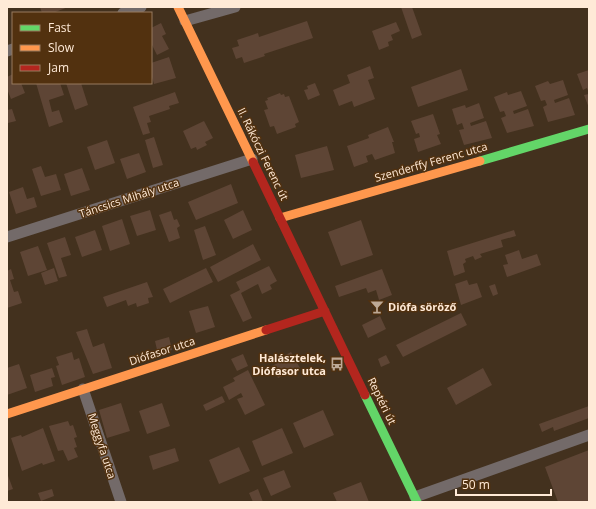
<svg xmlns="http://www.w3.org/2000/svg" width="596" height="509" font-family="'Open Sans',sans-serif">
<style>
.building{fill:#5e4535}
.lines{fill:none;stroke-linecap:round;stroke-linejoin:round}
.street{stroke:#736a69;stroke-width:11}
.fast{stroke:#63d668;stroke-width:9}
.slow{stroke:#ff974d;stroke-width:9}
.jam{stroke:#b3261e;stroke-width:9}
.labels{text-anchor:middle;stroke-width:3;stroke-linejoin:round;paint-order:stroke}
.street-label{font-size:11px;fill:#ffead7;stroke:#52310f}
.poi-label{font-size:11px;font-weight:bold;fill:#ffead7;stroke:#52310f;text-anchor:start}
</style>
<rect width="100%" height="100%" fill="#43311e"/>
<path class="building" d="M 40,7 L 68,7 L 53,13 L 42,13 Z
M 401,7 L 412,7 L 422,35 L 412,39 Z
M 307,21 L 313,38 L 264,54 L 265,56 L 244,63 L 242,57 L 236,59 L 232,48 L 239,46 L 237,40 L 258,33 L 259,37 Z
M 396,22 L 400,31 L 391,35 L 393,40 L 388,42 L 389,46 L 379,50 L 372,31 Z
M 161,23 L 166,34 L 162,36 L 169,49 L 157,55 L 151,43 L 151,28 Z
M 169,57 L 176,78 L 154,84 L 151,74 L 151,63 Z
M 370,66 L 374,78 L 368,80 L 375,99 L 354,107 L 352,101 L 339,106 L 333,90 L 350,83 L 347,75 Z
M 461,69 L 468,90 L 418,107 L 411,87 Z
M 589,70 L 589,93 L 587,88 L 583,90 L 577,74 Z
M 13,74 L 13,83 L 21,83 L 25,93 L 11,99 L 7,89 L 7,77 Z
M 563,80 L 568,95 L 554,100 L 555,103 L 569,98 L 575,115 L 548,122 L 543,107 L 547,105 L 545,100 L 541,101 L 535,86 L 548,81 L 550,84 Z
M 36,83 L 60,83 L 64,95 L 49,100 L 52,112 L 59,110 L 63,122 L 49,127 Z
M 66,83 L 81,83 L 88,105 L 75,110 Z
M 315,83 L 320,95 L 308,100 L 304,90 L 308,89 L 307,86 Z
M 521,91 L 527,106 L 513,111 L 514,114 L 528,109 L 534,126 L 507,133 L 501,118 L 506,116 L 504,111 L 500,112 L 494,97 L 507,92 L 508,95 Z
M 175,92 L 179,103 L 169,106 L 170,109 L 149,116 L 151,122 L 147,123 L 150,133 L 143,135 L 133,107 Z
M 280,93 L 281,95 L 284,94 L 285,97 L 289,96 L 299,122 L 295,124 L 296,127 L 277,134 L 274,126 L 270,127 L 264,110 L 268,109 L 265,101 L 268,100 L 267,98 Z
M 589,94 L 589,108 L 584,95 Z
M 479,103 L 484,118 L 470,123 L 471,126 L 486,121 L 492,138 L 464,145 L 459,130 L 464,129 L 462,123 L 457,125 L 452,109 L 465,105 L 466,108 Z
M 12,109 L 16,121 L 8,123 L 7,110 Z
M 433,114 L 440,134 L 437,135 L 441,144 L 418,152 L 414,139 L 420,137 L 419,133 L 416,134 L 411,121 Z
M 204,121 L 213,138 L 205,142 L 207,145 L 197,150 L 196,147 L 191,149 L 183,131 Z
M 388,127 L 394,142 L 392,142 L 395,153 L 375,160 L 372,154 L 366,156 L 368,162 L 354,167 L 347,146 L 369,138 L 368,135 Z
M 154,137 L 163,165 L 153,168 L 145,140 Z
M 107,140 L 115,163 L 95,170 L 87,147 Z
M 327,146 L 334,170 L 301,178 L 295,155 Z
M 139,153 L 146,172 L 127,179 L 120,159 Z
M 41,166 L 45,177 L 56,174 L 61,190 L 41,196 L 32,169 Z
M 82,168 L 90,190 L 71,196 L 64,174 Z
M 231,184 L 238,203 L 196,220 L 188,202 Z
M 23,187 L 27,199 L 34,197 L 37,207 L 16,214 L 9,192 Z
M 150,210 L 156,230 L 137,236 L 130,216 Z
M 243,210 L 252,230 L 233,239 L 224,220 Z
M 171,211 L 174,220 L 177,219 L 180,226 L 177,228 L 180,238 L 169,242 L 159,215 Z
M 122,219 L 130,244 L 110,251 L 102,226 Z
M 361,220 L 373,255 L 341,266 L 328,232 Z
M 205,226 L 216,255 L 203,260 L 194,230 Z
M 95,230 L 102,250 L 82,257 L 75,237 Z
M 514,230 L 516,236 L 501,240 L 503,247 L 480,254 L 482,257 L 475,260 L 473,256 L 465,259 L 466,262 L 463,264 L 465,272 L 454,276 L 447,251 Z
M 65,237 L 71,255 L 61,258 L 67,276 L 59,278 L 47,243 Z
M 253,244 L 261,260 L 218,282 L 210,267 Z
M 38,246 L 47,270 L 28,276 L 20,252 Z
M 519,250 L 522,259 L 537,254 L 541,265 L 507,277 L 503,265 L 508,264 L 505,255 Z
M 269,266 L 277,281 L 270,285 L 272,289 L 262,294 L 258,284 L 241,293 L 252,318 L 243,322 L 230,295 L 240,290 L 236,282 Z
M 54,268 L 58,281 L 45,285 L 41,273 Z
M 206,268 L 213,282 L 170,303 L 163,289 Z
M 11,269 L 14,279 L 10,280 L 14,292 L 18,291 L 22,303 L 7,308 L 7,271 Z
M 382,269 L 392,295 L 379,300 L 376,290 L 368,293 L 366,288 L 339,297 L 335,286 Z
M 467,280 L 469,285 L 477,283 L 482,297 L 461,305 L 455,284 Z
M 147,282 L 153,297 L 148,298 L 149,303 L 137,307 L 136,303 L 128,306 L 126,300 L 107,307 L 103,297 Z
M 495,284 L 498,294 L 493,296 L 489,286 Z
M 208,306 L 215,327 L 196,333 L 189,311 Z
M 461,313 L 467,325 L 403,357 L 396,345 Z
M 380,316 L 386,329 L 368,338 L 362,325 Z
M 87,329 L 93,347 L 104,343 L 112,368 L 93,374 L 76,332 Z
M 169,337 L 172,350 L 158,354 L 155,341 Z
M 72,352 L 74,360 L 79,358 L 85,377 L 62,385 L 56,366 L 59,365 L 56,357 Z
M 291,352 L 300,368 L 278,378 L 272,366 L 281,361 L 280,358 Z
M 243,354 L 248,366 L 237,371 L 231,359 Z
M 386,355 L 390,363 L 381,367 L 378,359 Z
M 19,364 L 27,388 L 7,395 L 7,368 Z
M 52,368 L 55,377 L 51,378 L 53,386 L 35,392 L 30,375 Z
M 483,368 L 492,385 L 456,405 L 447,388 Z
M 248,370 L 265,405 L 245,415 L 237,399 L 243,397 L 241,393 L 229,400 L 223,387 L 235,381 L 233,378 Z
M 222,396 L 225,402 L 206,411 L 203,405 Z
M 121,403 L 130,431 L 107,438 L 99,410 Z
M 162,403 L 170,426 L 147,434 L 139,411 Z
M 589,406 L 589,418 L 554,431 L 553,427 L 542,432 L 539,424 Z
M 323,410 L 334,435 L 304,448 L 293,423 Z
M 68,421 L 70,426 L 73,425 L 77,437 L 74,438 L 77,447 L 74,448 L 78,457 L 68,461 L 63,450 L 58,451 L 49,426 Z
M 43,428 L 55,461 L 43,465 L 42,463 L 22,471 L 11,438 L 21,435 L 22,437 Z
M 282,428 L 293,453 L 262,466 L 252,441 Z
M 239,447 L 250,471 L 219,484 L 209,460 Z
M 175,448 L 179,461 L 153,470 L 149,456 Z
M 589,450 L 589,502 L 558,502 L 545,467 Z
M 284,470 L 291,487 L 271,496 L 263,478 Z
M 7,473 L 13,489 L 7,491 Z
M 361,482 L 369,502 L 337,502 L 333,493 Z
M 52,489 L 54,496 L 41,501 L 38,493 Z
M 258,489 L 263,502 L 253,502 L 249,493 Z"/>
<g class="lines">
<path class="street" d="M 123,13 L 141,7
M 185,21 L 235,7
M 7,51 L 13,49
M 7,237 L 252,159
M 83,389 L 121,502
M 415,497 L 589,435"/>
<path class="fast" d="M 480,161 L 589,129
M 365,395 L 417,502"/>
<path class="slow" d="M 178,7 L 253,162
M 280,218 L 480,161
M 7,414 L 266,330"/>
<path class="jam" d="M 253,162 L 365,395
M 266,330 L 325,311"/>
</g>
<defs>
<g id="bar-bare" transform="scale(1.08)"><path d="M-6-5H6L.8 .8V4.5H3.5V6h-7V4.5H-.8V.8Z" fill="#bda996" stroke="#52310f" stroke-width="2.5" paint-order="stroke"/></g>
<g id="bus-bare" transform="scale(1.08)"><path d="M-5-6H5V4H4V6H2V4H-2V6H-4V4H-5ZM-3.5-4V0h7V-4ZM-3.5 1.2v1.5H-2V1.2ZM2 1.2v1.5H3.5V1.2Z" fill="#bda996" stroke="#52310f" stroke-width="2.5" paint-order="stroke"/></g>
</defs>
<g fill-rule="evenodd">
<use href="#bar-bare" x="377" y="307"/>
<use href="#bus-bare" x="337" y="364"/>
</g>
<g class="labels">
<g class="street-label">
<text transform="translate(263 154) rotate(64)" y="4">II. Rákóczi Ferenc út</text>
<text transform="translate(431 162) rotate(-16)" y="4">Szenderffy Ferenc utca</text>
<text transform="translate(129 198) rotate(-18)" y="4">Táncsics Mihály utca</text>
<text transform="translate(162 351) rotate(-18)" y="4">Diófasor utca</text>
<text transform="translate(382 401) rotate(64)" y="4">Reptéri út</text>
<text transform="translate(102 446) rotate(72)" y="4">Meggyfa utca</text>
</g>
<g class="poi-label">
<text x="388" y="311">Diófa söröző</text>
<text x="326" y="362" text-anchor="end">Halásztelek,<tspan x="326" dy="13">Diófasor utca</tspan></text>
</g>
</g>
<rect width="596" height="509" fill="none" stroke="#ffead7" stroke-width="16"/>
<rect x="12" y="12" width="140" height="72" fill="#52310f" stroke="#977b5f"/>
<rect x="20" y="25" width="20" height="6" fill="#63d668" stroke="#977b5f"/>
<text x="48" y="32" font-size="12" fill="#ffead7">Fast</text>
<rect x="20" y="45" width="20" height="6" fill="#ff974d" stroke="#977b5f"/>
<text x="48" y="52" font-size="12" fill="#ffead7">Slow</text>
<rect x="20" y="65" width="20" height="6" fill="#b3261e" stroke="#977b5f"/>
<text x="48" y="72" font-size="12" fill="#ffead7">Jam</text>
<path d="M456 489v6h95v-6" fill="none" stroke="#ffead7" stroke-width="2"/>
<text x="462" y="489" font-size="12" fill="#ffead7" stroke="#52310f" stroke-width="3" paint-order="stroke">50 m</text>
</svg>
